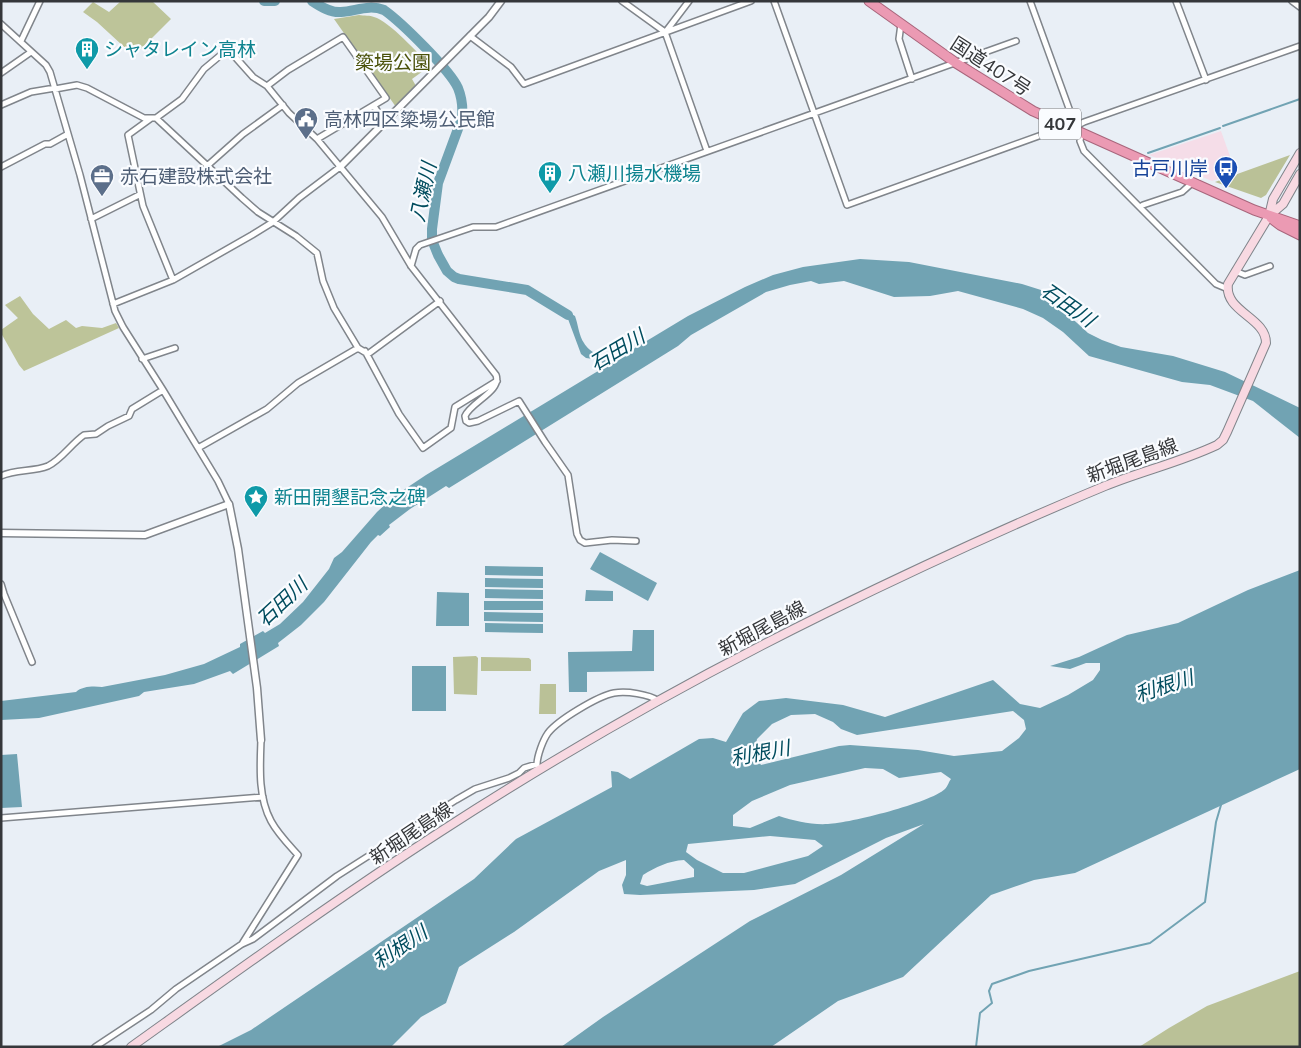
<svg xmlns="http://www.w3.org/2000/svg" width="1301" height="1048" font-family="Mulish,'Noto Sans JP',sans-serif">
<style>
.commercial{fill:#f5dde8}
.green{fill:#bac197}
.forest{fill:#bdc499}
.water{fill:#71a3b3;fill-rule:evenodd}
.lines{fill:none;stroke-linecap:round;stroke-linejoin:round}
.stream{stroke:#71a3b3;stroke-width:2}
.river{stroke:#71a3b3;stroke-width:10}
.minor-casing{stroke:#80858b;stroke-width:8}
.tertiary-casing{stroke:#80858b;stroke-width:9}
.secondary-casing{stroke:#80858b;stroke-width:10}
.trunk-casing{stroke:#a8667c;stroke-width:11}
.minor{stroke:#fff;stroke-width:5}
.tertiary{stroke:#fff;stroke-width:6}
.secondary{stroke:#f8d9e2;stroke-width:8}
.trunk{stroke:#eb9ab3;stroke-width:9}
.labels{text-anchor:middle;stroke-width:4.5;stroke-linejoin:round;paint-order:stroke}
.shield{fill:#fafcff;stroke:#707275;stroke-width:1}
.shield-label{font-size:18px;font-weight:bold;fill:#35373a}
.culture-label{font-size:19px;fill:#0d838f;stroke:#fafcff;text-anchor:start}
.park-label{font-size:19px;fill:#4a510a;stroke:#fafcff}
.street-label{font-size:19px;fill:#35373a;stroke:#fafcff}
.service-label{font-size:19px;fill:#4e5e75;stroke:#fafcff;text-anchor:start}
.transit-label{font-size:19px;fill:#164399;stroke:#fafcff;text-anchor:end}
.water-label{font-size:20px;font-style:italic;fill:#004c5e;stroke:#fafcff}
</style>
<rect width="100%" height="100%" fill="#e9eff6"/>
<path class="commercial" d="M 1221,131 L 1236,173 L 1212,181 L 1149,155 Z"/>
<path class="green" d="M 359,15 C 364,16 370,15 374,17 C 389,21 419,54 430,66 L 412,79 L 416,86 L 396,107 L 334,19 Z
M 1290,155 L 1266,195 L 1261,198 L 1215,182 Z
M 476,656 L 478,658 L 477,695 L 454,694 L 453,657 Z
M 481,657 L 529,658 L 531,660 L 531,671 L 481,671 Z
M 540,684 L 556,684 L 556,714 L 539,714 Z
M 1300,971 L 1300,1047 L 1139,1047 L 1169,1028 L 1207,1006 Z"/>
<path class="forest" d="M 121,1 L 152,1 L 171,19 L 134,56 L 97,22 L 83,12 L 93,2 L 109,12 Z
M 20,296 L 33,314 L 49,329 L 66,320 L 76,328 L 82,326 L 102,328 L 116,323 L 119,328 L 24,371 L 19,365 L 1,333 L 1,330 L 18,318 L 5,305 Z"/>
<path class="water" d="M 860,259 L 909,262 L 1022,284 L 1041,290 L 1088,333 L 1102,340 L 1121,347 L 1173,356 L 1225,372 L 1300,408 L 1300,438 L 1253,401 L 1210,385 L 1182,382 L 1089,356 L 1063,332 L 1043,318 L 1023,309 L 958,291 L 930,296 L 894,297 L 844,281 L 819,284 L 811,281 L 790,285 L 766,292 L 691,335 L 678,346 L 449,488 L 446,486 L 410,509 L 389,525 L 390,527 L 380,536 L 378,535 L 371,542 L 324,602 L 301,625 L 278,643 L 279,646 L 233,674 L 230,671 L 194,684 L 144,692 L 139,696 L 39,718 L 1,720 L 1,701 L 76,692 C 82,686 94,686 102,687 L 165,675 L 204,664 L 240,647 L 240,644 L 263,631 L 265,633 L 280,624 L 303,602 L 329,569 L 334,558 L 342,552 L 377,512 L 393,497 L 426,475 L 603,368 L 604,365 L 600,360 L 586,358 L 581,354 L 568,319 L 561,314 L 553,303 L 575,316 C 578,324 579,336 584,343 C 589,352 605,360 615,360 L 688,316 L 745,287 L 773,275 L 803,267 Z
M 600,552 L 657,583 L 648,601 L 590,569 Z
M 485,566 L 543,567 L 543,576 L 485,575 Z
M 1300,570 L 1300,769 L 1075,873 L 1034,880 L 991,895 L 903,977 L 838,1001 L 771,1047 L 561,1047 L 603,1017 L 750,921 L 841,875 L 924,824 L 886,838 L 795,884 L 754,890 L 640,895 L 624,894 L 622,885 L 626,875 L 626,860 L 599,871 L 514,932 L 459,967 L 446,1003 L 421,1017 L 391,1047 L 217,1047 L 251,1030 L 474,879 L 516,839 L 612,787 L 611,771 L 618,772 L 630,779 L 699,739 L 713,738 L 726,742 L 743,713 L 759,701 L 786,698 L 843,705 L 885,717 L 993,680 L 1020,704 L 1040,708 L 1068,695 L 1093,680 L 1100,670 L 1100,663 L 1086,663 L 1070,669 L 1050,666 L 1079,657 L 1127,635 L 1178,623 L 1248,590 ZM 1013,711 L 1024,720 L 1026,729 L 1019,738 L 1002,751 L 954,756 L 918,750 L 850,745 L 839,746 L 761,765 L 754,753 L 757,739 L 772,724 L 791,715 L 815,714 L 833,722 L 841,729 L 857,735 ZM 865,768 L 883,769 L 899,778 L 941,772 L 951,779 C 949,781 948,786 945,789 C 930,803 850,823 828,824 C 811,825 795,821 779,816 L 750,828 L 733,826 L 733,815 L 752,801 L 790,785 ZM 770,836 L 815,840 L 823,846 L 808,856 L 744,873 L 723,873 L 697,860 L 686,852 L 688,844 ZM 684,860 L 694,869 L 694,877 L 647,886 L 640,884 L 643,875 C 656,867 668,861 684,860 Z
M 485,578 L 543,579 L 543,588 L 485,587 Z
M 485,589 L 543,590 L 543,599 L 485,598 Z
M 586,590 L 613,591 L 613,601 L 585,601 Z
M 437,592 L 469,593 L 469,626 L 436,626 Z
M 484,601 L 543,601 L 543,610 L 484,610 Z
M 484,612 L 543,613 L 543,622 L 484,621 Z
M 485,623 L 543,624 L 543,633 L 485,632 Z
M 633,630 L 654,630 L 654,671 L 587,672 L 587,692 L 569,692 L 568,652 L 632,651 Z
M 412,666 L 446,666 L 446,711 L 412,711 Z
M 17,754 L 22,807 L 1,808 L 1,755 Z"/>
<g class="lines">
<path class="stream" d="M 1223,126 L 1300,99
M 1148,153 L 1220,128
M 976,1047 L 980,1013 L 992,1003 L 989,991 L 992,984 L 1029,971 L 1150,943 L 1205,902 L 1216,822 L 1221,805"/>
<path class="river" d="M 264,1 L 275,1
M 312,1 C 321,7 331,13 341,12 C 356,11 369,4 384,10 C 401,22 450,70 458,88 C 462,98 463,108 462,118 L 438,183 L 432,229 L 432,240 L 438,255 L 447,271 L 454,277 L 459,279 L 527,290 L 568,315"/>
<g class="minor-casing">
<path id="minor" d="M 622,1 L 665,32 L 707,151
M 774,1 L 847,205 L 1047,133 L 1050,131 L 1057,123
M 1030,1 L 1071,114 L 1073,118 L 1080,124
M 1176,1 L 1206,80
M 1292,1 L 1300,7
M 1,24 L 46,65 L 50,72 L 80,175 L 115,311 L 123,327 L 163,390 L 218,481 L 229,504
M 901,24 L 899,39 L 912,79
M 667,30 L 689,1
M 470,36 L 511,67 L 524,84 L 751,1
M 21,41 L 40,1
M 1,73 L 31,52
M 267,86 L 288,70 L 343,37 L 386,98 L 317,139
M 55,89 L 77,85 L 87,88 L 144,118 L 156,118 L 182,99 L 204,69 L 228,49 L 253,77 L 267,86 L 289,113 L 317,139 L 382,217 L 411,266 L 496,375 C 502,391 471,402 465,416 L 466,421 L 469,423 L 478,421 L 519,401 L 545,442 L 568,475 L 577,534 L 580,540 L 585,543 L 612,540 L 636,541
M 1,105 L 31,92 L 55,88
M 374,106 L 385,123
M 156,118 L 242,198 L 258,212 L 296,236 L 317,253 L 323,281 L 334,308 L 358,348 L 368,354 L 440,301
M 150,119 L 128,135 L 143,206 L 173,280
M 1075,131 L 1080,124 L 1084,122 L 1300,46
M 1081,134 L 1080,141 L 1084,151 L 1216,284 L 1228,289
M 207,166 L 243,134 L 283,105
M 1,167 L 45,144 L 50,144 L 68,134
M 1140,207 L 1143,205 L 1182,192 L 1192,183
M 91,219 L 139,195
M 411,266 L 416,249 L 420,245 L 473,227 L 496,227 L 1016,41
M 1235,271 L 1245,275 L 1270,266
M 113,304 L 173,280 L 252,235 L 273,222 L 299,198 L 340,167
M 365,351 L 399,414 L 423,448 L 451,428 L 455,407 L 497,381
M 142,359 L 175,348
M 198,448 L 267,409 L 298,383 L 358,348
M 1,476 C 16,469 33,472 48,466 C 62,459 71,444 84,435 L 96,434 L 108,426 L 129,416 L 132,409 L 163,390
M 1,584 L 4,594 L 32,662
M 537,765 C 537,756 543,740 548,733 C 558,720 598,696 614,693 C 627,691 648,694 659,701
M 1,818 L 263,797
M 242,944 L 298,855 C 289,845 278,834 271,821 C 258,797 260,767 261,740
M 95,1047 L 151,1010 L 176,989 L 242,944 L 253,939 L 337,876 L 456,800 L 475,789 L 509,778 L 519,773 L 524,768 L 537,764"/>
</g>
<g class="tertiary-casing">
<path id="tertiary" d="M 340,167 L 489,17 L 501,1
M 1,533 L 145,535 L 229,504 L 238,549 L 257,688 L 261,740"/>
</g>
<g class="secondary-casing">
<path id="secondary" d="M 1269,216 L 1273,199 L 1300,153
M 131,1047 C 233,974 335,900 440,832 C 563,752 694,678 826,613 C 918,568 1011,525 1105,486 C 1142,471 1181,462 1217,445 L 1223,440 L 1227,432 L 1266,343 C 1266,317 1224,312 1228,284 L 1269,216 L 1283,204 L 1300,174"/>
</g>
<g class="trunk-casing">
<path id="trunk" d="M 869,1 L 956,63 L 1033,111 L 1254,210 L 1300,226
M 1271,218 L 1280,225 L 1300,235"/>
</g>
<use href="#minor" class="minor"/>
<use href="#tertiary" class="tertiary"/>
<use href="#secondary" class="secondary"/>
<use href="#trunk" class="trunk"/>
</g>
<defs>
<g id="building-pin" transform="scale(1.25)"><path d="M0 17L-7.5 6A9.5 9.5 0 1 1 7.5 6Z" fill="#0f9aa8" stroke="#fafcff"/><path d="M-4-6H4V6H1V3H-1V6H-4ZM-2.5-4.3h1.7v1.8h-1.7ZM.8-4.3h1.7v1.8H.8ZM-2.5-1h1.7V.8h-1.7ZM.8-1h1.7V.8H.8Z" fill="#fff"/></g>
<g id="civic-pin" transform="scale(1.25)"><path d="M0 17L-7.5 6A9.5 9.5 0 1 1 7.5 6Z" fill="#5c6f8a" stroke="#fafcff"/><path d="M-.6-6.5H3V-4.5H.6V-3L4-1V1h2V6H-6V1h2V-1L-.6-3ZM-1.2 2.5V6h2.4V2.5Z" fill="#fff"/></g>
<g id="bus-pin" transform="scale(1.25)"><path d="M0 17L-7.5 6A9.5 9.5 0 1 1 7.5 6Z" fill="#1a4fb4" stroke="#fafcff"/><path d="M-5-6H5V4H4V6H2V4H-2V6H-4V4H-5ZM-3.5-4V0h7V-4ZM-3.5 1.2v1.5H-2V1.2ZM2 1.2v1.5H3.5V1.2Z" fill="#fff"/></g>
<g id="office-pin" transform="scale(1.25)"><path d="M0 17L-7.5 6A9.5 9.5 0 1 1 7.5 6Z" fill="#5c6f8a" stroke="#fafcff"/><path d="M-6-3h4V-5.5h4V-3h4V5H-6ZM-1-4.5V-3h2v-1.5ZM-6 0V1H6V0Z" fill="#fff"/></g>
<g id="sight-pin" transform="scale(1.25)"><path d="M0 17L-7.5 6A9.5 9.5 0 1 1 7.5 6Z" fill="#0f9aa8" stroke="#fafcff"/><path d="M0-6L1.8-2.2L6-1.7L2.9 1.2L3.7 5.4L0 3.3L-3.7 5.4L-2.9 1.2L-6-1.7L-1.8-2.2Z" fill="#fff"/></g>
</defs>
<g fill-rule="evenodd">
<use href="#building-pin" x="87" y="49"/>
<use href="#civic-pin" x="306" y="119"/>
<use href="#bus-pin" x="1226" y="168"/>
<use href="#building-pin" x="550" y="173"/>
<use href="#office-pin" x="102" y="176"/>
<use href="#sight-pin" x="256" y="497"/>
</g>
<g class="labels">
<rect class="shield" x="1039" y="108.5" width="42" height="31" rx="4"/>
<g class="shield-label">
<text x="1060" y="130">407</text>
</g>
<g class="culture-label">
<text x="104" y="56">シャタレイン高林</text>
<text x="568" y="180">八瀬川揚水機場</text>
<text x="274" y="504">新田開墾記念之碑</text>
</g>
<g class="park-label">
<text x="393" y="69">簗場公園</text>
</g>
<g class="street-label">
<text transform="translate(991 66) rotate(33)" y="7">国道407号</text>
<text transform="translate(1132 460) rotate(-20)" y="7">新堀尾島線</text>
<text transform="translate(762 628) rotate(-28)" y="7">新堀尾島線</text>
<text transform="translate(411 833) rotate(-34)" y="7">新堀尾島線</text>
</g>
<g class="service-label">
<text x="324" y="126">高林四区簗場公民館</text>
<text x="120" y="183">赤石建設株式会社</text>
</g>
<g class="transit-label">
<text x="1208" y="175">古戸川岸</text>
</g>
<g class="water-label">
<text transform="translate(423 192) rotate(-78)" y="7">八瀬川</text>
<text transform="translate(1068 305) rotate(35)" y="7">石田川</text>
<text transform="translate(617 350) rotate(-31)" y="7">石田川</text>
<text transform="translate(282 602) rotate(-43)" y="7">石田川</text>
<text transform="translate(1164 686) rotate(-18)" y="7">利根川</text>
<text transform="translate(760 753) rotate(-11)" y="7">利根川</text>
<text transform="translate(400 947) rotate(-34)" y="7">利根川</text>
</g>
</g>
<rect width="1301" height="1048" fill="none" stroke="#35373a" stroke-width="5"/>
</svg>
